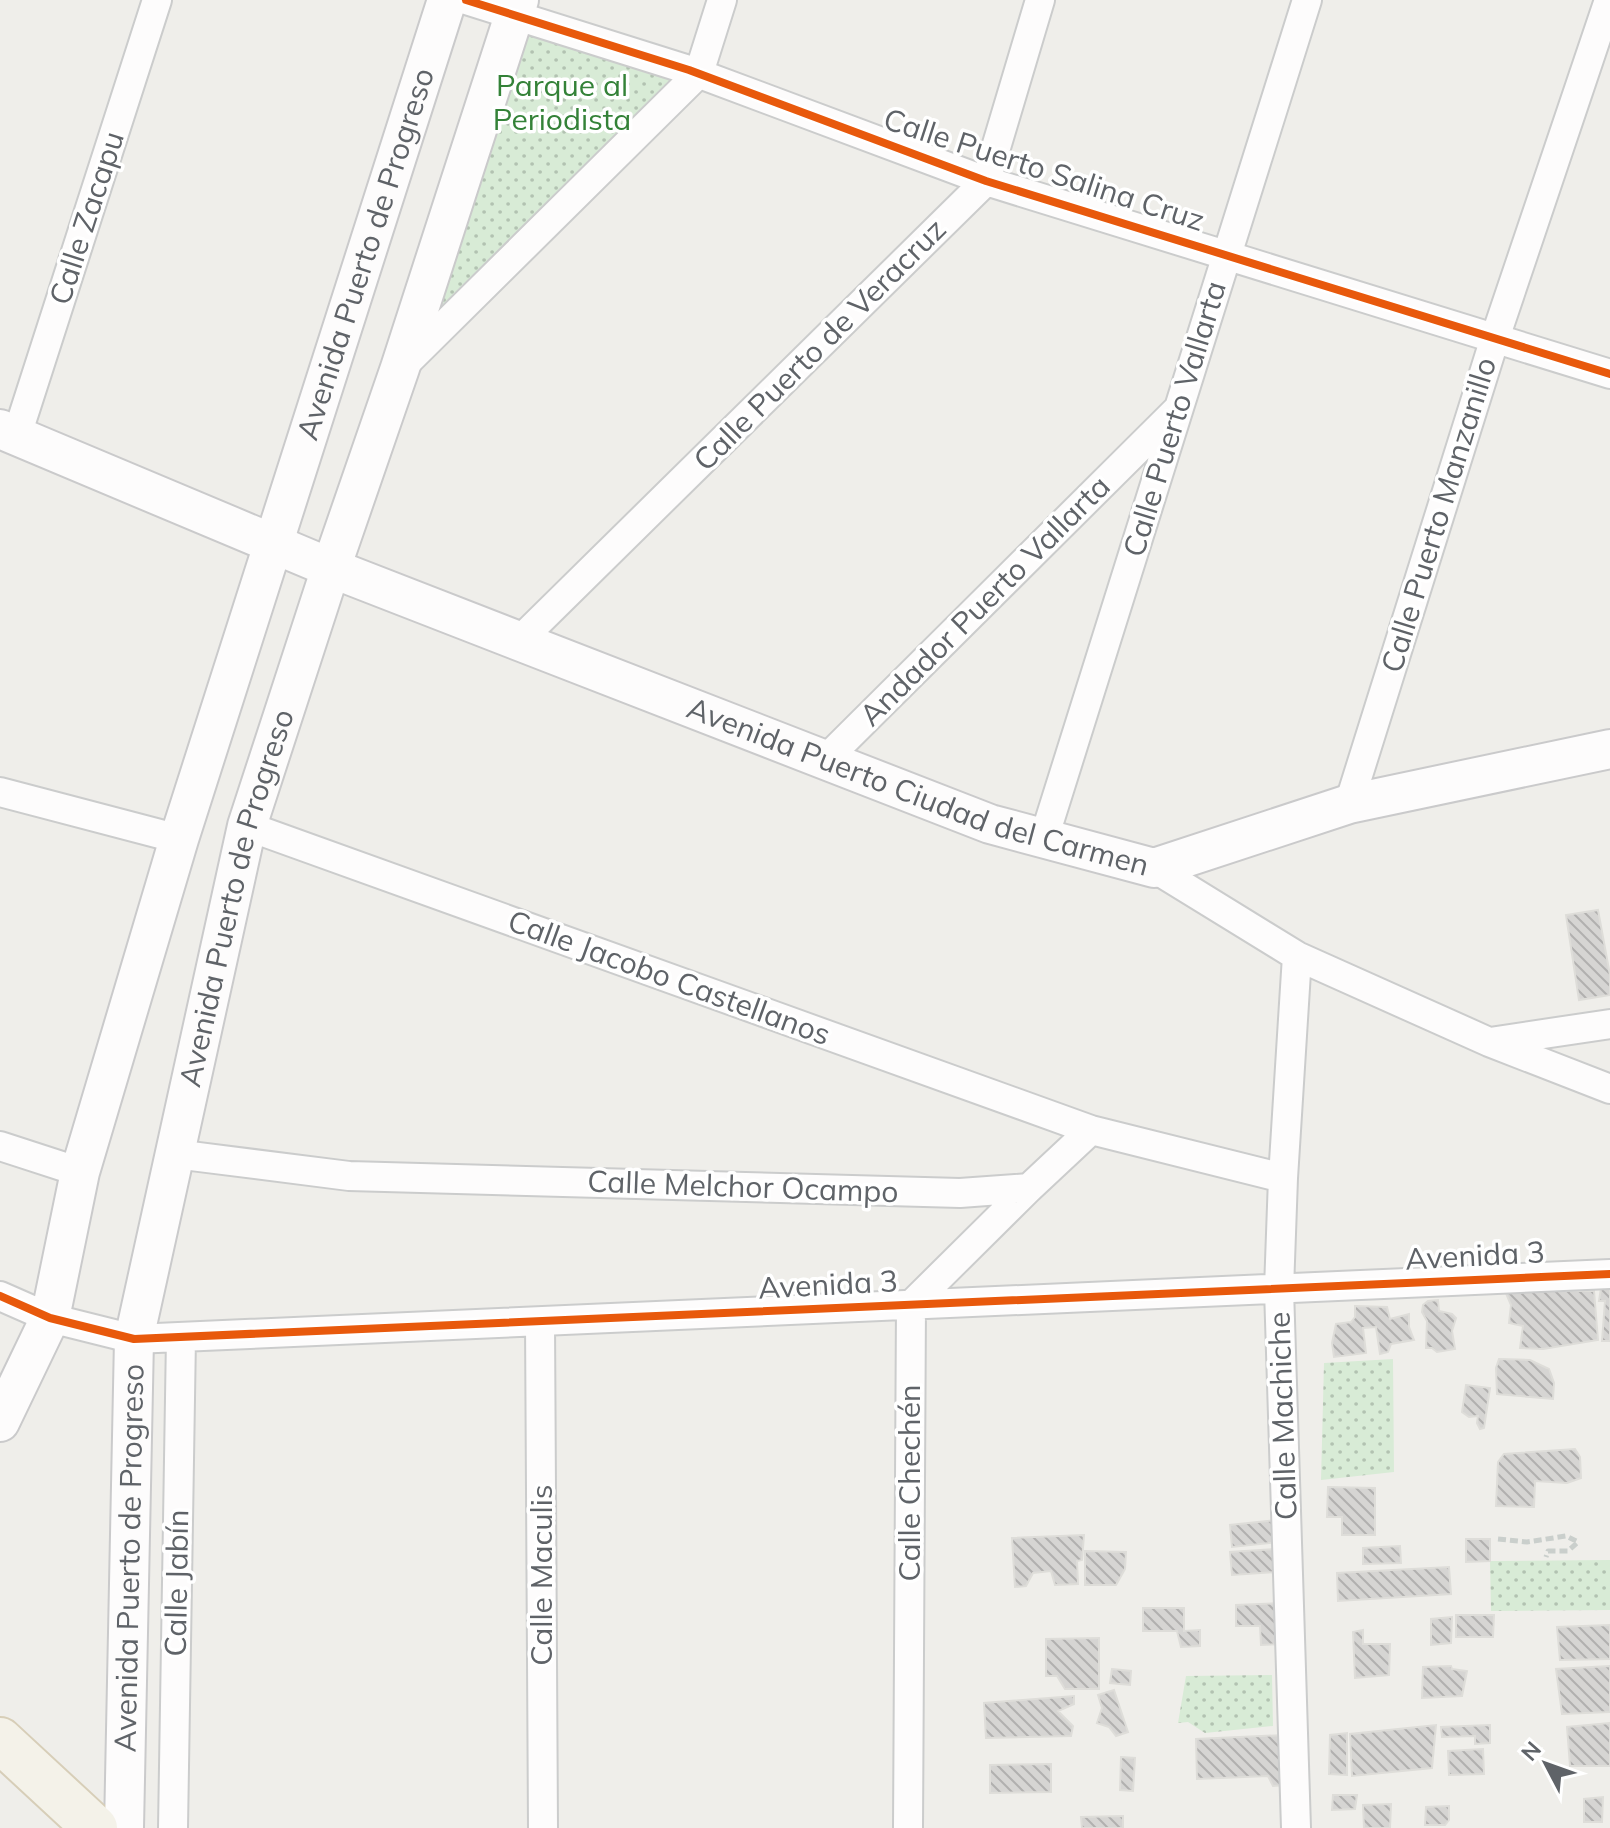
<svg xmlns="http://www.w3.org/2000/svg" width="1610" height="1828" font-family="Mulish,sans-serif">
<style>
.park{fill:url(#park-dots)}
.building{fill:url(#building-back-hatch);stroke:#deddd9;stroke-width:2}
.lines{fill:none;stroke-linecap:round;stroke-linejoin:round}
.minor-casing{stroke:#cbcccc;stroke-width:32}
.secondary-casing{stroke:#cacacb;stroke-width:42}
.primary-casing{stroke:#d7ceb8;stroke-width:48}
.path{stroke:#cacfcc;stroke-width:5;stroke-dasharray:8 4;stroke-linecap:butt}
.minor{stroke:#fdfcfc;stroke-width:28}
.secondary{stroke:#fdfcfc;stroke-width:38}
.primary{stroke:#f4f2e9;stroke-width:44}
.cycleway-casing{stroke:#fff;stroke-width:13}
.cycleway{stroke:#e8590c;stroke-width:8}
.labels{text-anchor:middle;stroke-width:7;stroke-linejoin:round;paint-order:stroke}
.park-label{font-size:30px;fill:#348238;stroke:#fff}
.street-label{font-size:30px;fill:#5f6368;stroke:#fff}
</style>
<defs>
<pattern id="park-dots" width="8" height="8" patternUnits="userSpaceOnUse" patternTransform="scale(2)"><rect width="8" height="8" fill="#d8ebd6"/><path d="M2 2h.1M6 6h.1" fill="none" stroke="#b2c2b1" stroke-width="1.8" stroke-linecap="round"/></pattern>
<pattern id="building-back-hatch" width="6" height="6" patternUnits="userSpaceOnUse" patternTransform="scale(2)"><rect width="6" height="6" fill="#d6d5d3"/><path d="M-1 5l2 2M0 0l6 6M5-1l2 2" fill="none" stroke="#b1b0af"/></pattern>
</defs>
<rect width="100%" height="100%" fill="#efeeea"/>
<path class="park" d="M 523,21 L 679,77 L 423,327 Z
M 1393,1359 L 1394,1472 L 1321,1480 L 1324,1363 Z
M 1610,1560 L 1610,1610 L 1491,1611 L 1490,1561 Z
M 1272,1675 L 1273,1726 L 1205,1733 L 1188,1722 L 1178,1723 L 1186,1676 Z"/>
<path class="building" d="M 1598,910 L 1610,975 L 1610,995 L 1579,1000 L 1566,915 Z
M 1610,1287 L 1610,1341 L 1602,1341 L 1605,1301 L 1599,1301 L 1601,1288 Z
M 1505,1291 L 1594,1291 L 1598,1340 L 1543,1349 L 1520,1348 L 1523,1326 L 1509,1323 L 1511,1305 Z
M 1438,1300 L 1439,1311 L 1452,1314 L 1456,1318 L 1452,1331 L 1455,1349 L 1437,1352 L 1432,1348 L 1426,1348 L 1427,1321 L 1422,1312 L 1423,1305 L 1428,1301 Z
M 1355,1306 L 1387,1307 L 1390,1319 L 1409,1314 L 1409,1327 L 1414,1340 L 1391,1344 L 1388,1352 L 1380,1354 L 1376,1327 L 1363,1328 L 1366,1353 L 1334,1357 L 1332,1343 L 1336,1324 L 1351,1322 L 1355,1317 Z
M 1499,1359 L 1530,1360 L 1549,1369 L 1554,1383 L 1553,1399 L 1497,1394 L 1496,1368 Z
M 1466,1385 L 1490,1388 L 1484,1428 L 1480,1429 L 1477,1423 L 1478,1416 L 1469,1417 L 1462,1412 Z
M 1575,1449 L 1580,1457 L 1581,1478 L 1567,1483 L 1535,1481 L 1534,1507 L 1496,1506 L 1498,1462 L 1504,1454 Z
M 1328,1487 L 1375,1488 L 1375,1535 L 1342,1535 L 1342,1517 L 1327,1517 Z
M 1277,1520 L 1279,1542 L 1232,1547 L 1230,1525 Z
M 1084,1535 L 1082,1560 L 1077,1561 L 1078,1584 L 1055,1585 L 1051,1571 L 1033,1573 L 1026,1586 L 1015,1587 L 1012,1538 Z
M 1466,1539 L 1490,1539 L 1490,1561 L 1466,1562 Z
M 1400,1546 L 1401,1563 L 1363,1564 L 1363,1548 Z
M 1275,1549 L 1277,1572 L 1232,1575 L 1230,1552 Z
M 1085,1551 L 1126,1552 L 1125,1569 L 1116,1585 L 1085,1585 Z
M 1449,1567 L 1451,1594 L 1338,1601 L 1337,1573 Z
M 1284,1603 L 1284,1644 L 1261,1645 L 1260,1626 L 1236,1626 L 1236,1605 Z
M 1143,1608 L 1184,1608 L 1184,1631 L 1200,1630 L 1200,1646 L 1181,1647 L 1177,1631 L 1143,1631 Z
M 1456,1615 L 1494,1615 L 1493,1637 L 1456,1637 Z
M 1452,1617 L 1451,1643 L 1431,1645 L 1431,1619 Z
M 1610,1625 L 1610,1659 L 1560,1660 L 1557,1627 Z
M 1363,1630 L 1363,1644 L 1390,1644 L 1389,1675 L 1355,1678 L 1353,1632 Z
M 1099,1638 L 1099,1689 L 1065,1689 L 1057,1676 L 1046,1676 L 1046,1639 Z
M 1451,1666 L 1452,1669 L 1467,1671 L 1462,1696 L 1422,1698 L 1423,1667 Z
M 1610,1666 L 1610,1712 L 1562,1714 L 1556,1669 Z
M 1112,1669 L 1131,1671 L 1130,1685 L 1110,1683 Z
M 1114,1690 L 1128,1732 L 1116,1736 L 1109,1727 L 1097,1723 L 1102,1708 L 1098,1695 Z
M 1074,1696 L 1074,1704 L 1058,1711 L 1073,1726 L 1071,1736 L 986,1738 L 984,1703 Z
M 1610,1723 L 1610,1766 L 1570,1766 L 1567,1727 Z
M 1436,1725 L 1432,1768 L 1352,1776 L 1350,1734 Z
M 1490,1725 L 1490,1743 L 1475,1744 L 1475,1736 L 1442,1737 L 1441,1727 Z
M 1347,1733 L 1347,1775 L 1329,1774 L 1330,1735 Z
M 1284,1735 L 1286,1785 L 1273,1786 L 1268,1776 L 1197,1779 L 1196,1739 Z
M 1483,1749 L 1484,1774 L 1449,1775 L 1448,1751 Z
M 1121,1757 L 1135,1758 L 1133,1791 L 1120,1790 Z
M 1051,1764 L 1051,1792 L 990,1793 L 990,1765 Z
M 1333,1795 L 1357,1795 L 1355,1809 L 1332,1810 Z
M 1603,1797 L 1602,1822 L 1584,1822 L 1584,1799 Z
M 1391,1804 L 1390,1828 L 1364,1828 L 1363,1805 Z
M 1449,1806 L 1449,1820 L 1445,1825 L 1425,1825 L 1426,1807 Z
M 1123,1816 L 1123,1828 L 1082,1828 L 1081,1817 Z"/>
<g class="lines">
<g class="minor-casing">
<path id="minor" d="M 466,0 L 689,70 L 986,181 L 1610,374
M 404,365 L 699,73 L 722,0
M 17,435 L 157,0
M 519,641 L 986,181 L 1040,0
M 825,760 L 1176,411
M 0,792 L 179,839
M 1349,804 L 1495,338 L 1609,0
M 247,826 L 1091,1130 L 1283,1178
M 1044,838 L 1307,0
M 1154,868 L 1297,956 L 1489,1042 L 1610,1089
M 1490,1042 L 1610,1024
M 0,1146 L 80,1172
M 175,1154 L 349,1176 L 960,1193 L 1029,1188 L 1091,1130
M 0,1296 L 50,1318 L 134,1339 L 1610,1274
M 540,1322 L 543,1828
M 173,1828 L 181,1337
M 908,1828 L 911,1305 L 1029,1188
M 1296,1828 L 1279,1289 L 1283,1178 L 1297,956"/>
</g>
<g class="secondary-casing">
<g id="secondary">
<path id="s1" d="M 0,429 L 331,568 L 990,824 L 1154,868 L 1349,804 L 1610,749"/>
<path id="s2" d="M 0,1422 L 50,1318 L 80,1172 L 179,839 L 447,0"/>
<path id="s3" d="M 124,1828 L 134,1339 L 247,826 L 331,568 L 400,368 L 519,0"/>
</g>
</g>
<g class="primary-casing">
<path id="primary" d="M 0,1740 L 95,1828"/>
</g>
<path class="path" d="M 1498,1539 L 1527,1542 L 1566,1536 L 1578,1542 L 1568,1551 L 1548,1551 L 1546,1557"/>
<use href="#minor" class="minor"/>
<use href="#secondary" class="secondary"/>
<use href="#primary" class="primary"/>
<g class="cycleway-casing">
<path id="cycleway" d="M 466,0 L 689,70 L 986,181 L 1610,374
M 0,1296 L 50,1318 L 134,1339 L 1610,1274"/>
</g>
<use href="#cycleway" class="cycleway"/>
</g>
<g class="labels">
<g class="park-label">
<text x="562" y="96">Parque al<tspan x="562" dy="34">Periodista</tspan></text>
</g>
<g class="street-label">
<text transform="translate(1044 170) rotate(18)" y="10">Calle Puerto Salina Cruz</text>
<text transform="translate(87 218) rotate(-72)" y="10">Calle Zacapu</text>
<text dy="10" stroke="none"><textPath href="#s2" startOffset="1226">Avenida Puerto de Progreso</textPath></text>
<text transform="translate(820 345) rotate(-45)" y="10">Calle Puerto de Veracruz</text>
<text transform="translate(1175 419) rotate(-73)" y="10">Calle Puerto Vallarta</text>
<text transform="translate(1439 515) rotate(-73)" y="10">Calle Puerto Manzanillo</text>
<text transform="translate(985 601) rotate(-45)" y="10">Andador Puerto Vallarta</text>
<text dy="10" stroke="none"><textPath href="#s1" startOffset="986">Avenida Puerto Ciudad del Carmen</textPath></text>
<text dy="10" stroke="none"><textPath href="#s3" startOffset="942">Avenida Puerto de Progreso</textPath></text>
<text transform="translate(669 978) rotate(20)" y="10">Calle Jacobo Castellanos</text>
<text transform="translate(743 1187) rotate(2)" y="10">Calle Melchor Ocampo</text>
<text transform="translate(1475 1256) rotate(-3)" y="10">Avenida 3</text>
<text transform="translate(828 1285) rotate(-3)" y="10">Avenida 3</text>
<text transform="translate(1283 1416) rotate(-92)" y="10">Calle Machiche</text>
<text transform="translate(910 1483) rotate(-90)" y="10">Calle Chechén</text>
<text dy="10" stroke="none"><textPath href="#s3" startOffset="270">Avenida Puerto de Progreso</textPath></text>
<text transform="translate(542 1575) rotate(-90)" y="10">Calle Maculis</text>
<text transform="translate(177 1583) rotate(-89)" y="10">Calle Jabín</text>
</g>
</g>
<g transform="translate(1546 1764) rotate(311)" stroke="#ffffff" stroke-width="6" paint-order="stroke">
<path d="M0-6L14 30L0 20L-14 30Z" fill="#5f6368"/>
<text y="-12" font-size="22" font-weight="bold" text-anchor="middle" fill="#5f6368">N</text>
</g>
</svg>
